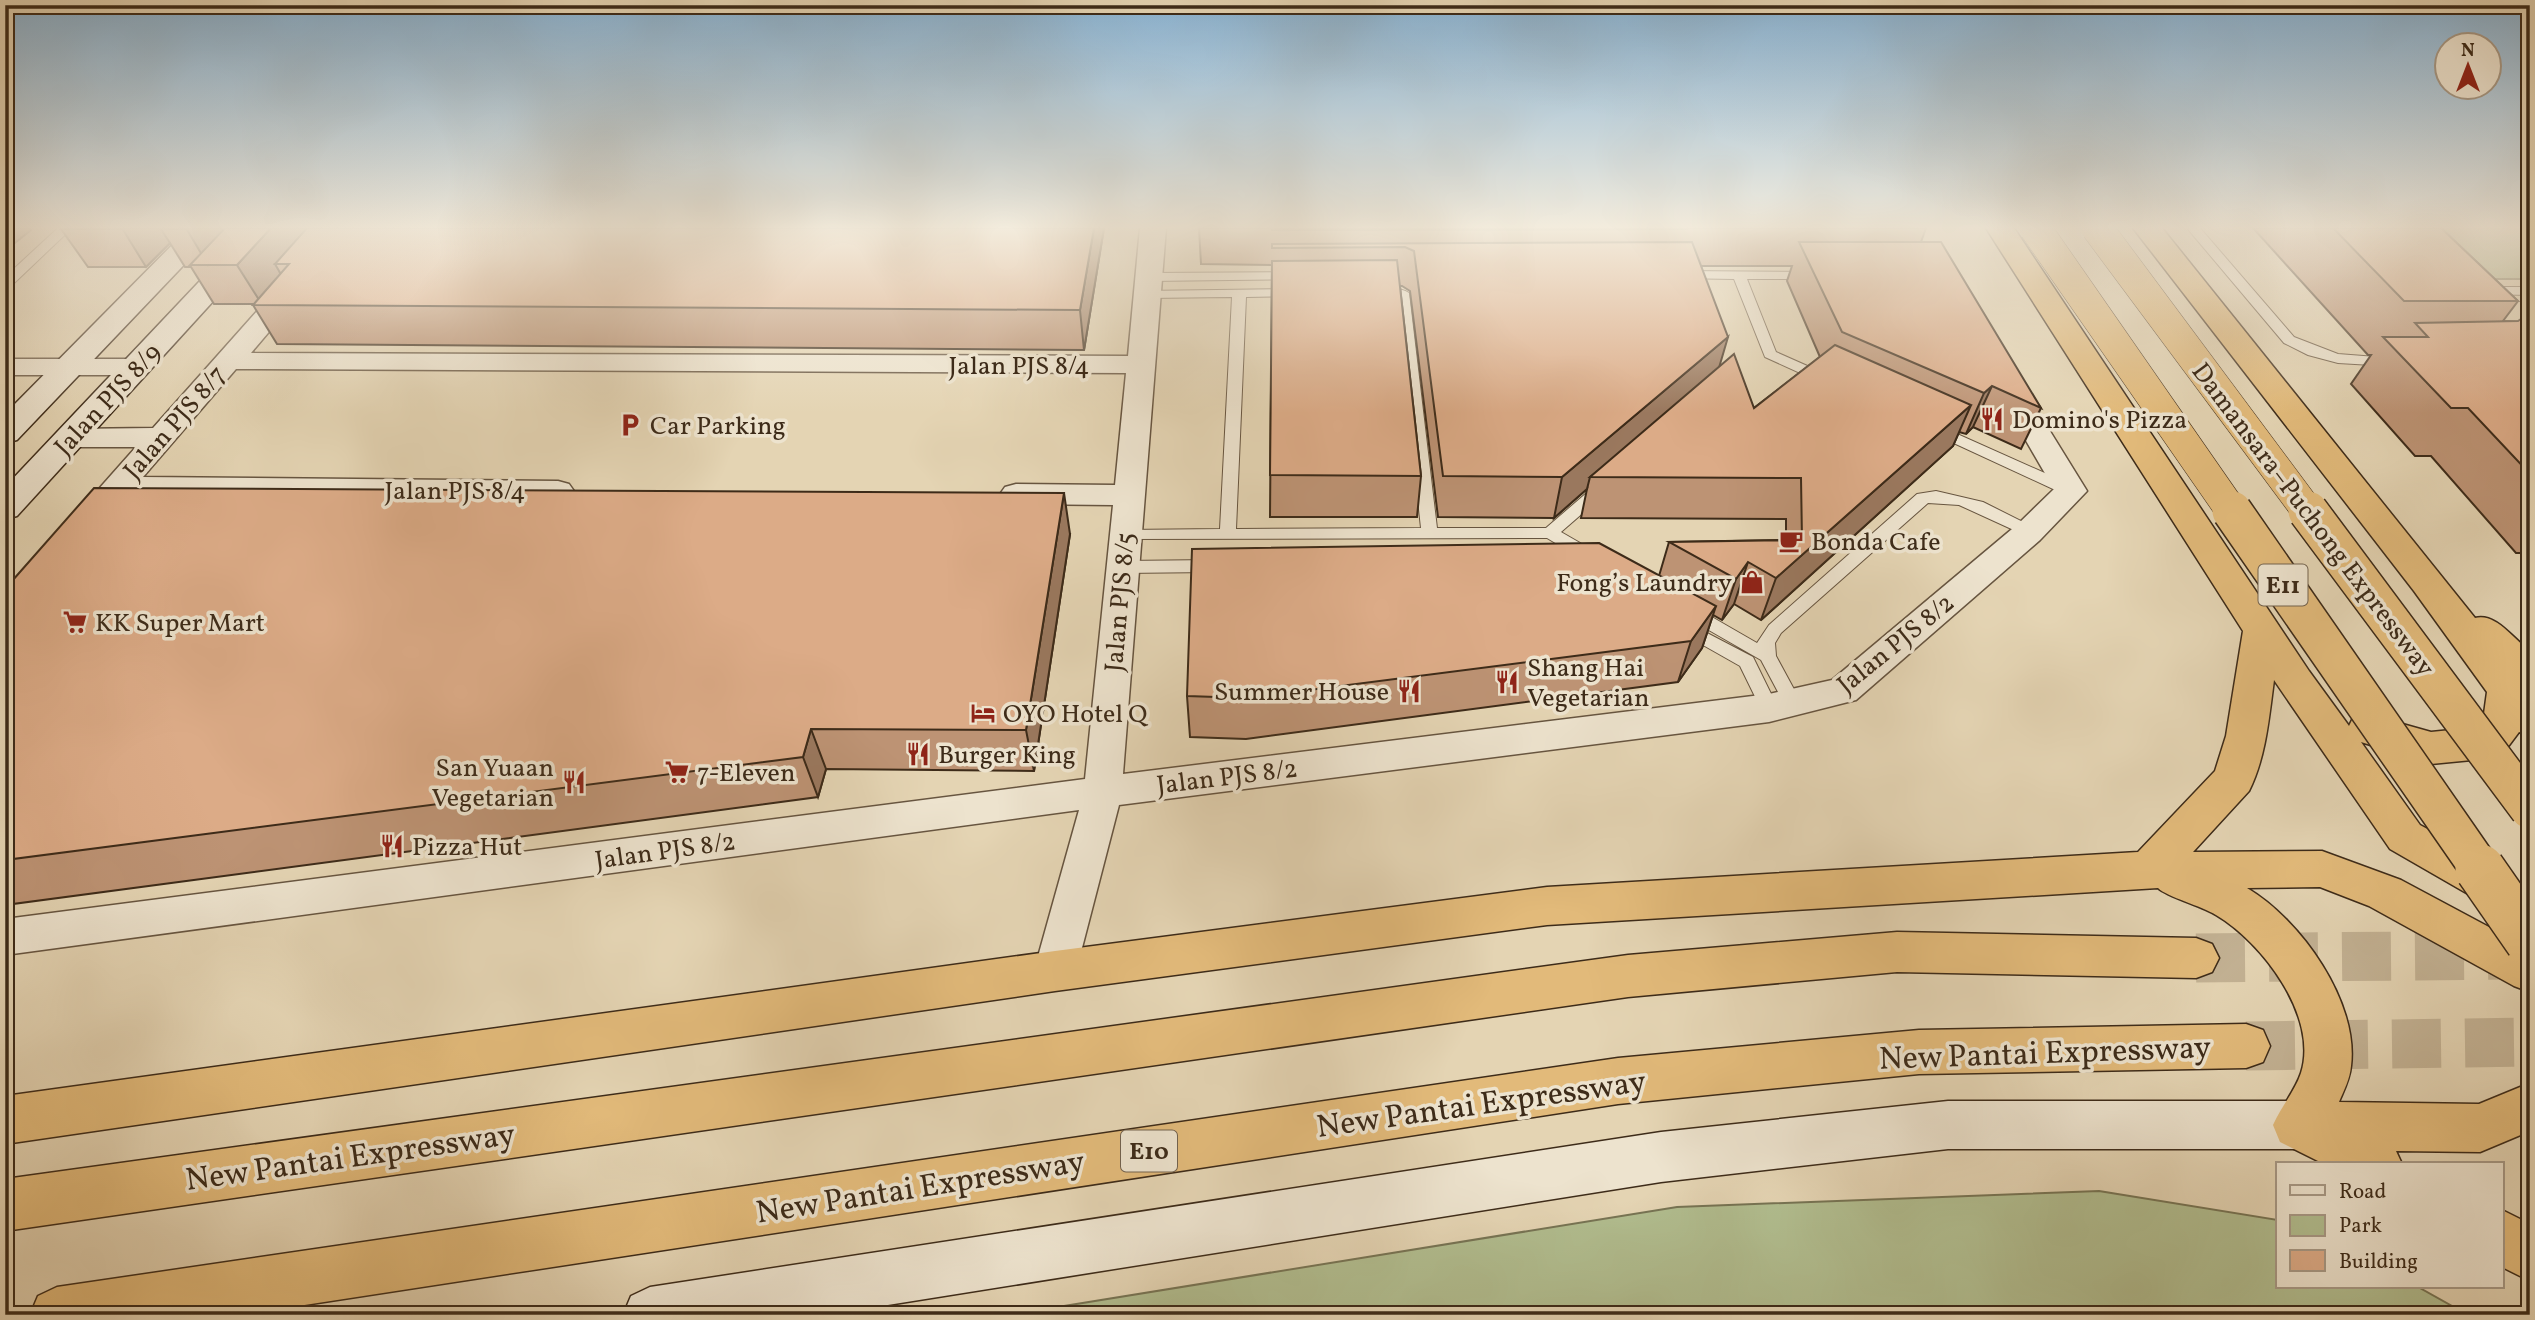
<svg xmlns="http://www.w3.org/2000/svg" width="2535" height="1320" font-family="Vollkorn,serif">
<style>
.green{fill:#b1bd8f;stroke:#777454;stroke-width:2}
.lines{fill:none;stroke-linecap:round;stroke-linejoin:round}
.highway-tunnel{stroke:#c3b294;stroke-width:49;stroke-dasharray:49 24;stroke-linecap:butt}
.lane-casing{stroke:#675540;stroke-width:2}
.street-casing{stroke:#675540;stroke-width:3}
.secondary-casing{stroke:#3d2b19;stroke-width:3}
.highway-casing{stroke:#3d2b19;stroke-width:3}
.lane{fill:#ede3ce;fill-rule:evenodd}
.street{fill:#ede3ce;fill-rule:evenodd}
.secondary{fill:#ede3ce;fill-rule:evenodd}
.highway{fill:#e2ba7a;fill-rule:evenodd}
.highway-bridge-far2-casing{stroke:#3d2b19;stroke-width:32;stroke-linecap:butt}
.highway-bridge-far1-casing{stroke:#3d2b19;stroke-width:42;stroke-linecap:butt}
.highway-bridge-casing{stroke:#3d2b19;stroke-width:52;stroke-linecap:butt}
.highway-bridge-far2{stroke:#e2ba7a;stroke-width:31}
.highway-bridge-far1{stroke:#e2ba7a;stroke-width:39}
.highway-bridge{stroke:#e2ba7a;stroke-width:49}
.wall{fill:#bd9374;stroke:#3d2b19;stroke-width:2;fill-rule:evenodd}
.shaded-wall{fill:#9a785e;stroke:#3d2b19;stroke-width:2}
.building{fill:#dcab87;stroke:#3d2b19;stroke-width:2}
.labels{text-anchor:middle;stroke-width:7;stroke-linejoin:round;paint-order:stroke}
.shield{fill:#ede3ce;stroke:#72624f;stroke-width:2}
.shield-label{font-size:24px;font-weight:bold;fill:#3d2b19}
.street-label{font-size:26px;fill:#3d2b19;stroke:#ede3ce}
.poi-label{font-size:26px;fill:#3d2b19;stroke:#ede3ce;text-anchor:start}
.near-street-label{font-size:32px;fill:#3d2b19;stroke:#ede3ce}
</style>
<rect width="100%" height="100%" fill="#e4d4b3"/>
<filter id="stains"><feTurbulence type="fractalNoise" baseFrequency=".00286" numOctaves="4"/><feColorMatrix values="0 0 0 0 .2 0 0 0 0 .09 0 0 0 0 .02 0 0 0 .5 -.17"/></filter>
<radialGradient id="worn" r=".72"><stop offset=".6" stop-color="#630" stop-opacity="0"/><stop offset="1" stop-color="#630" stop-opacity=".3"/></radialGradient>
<path class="green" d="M 2384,228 L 2530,228 L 2530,279 L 2437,279 Z
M 2099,1191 L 2278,1220 L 2278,1287 L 2418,1287 L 2468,1315 L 1008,1315 L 1677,1207 Z"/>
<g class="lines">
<path class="highway-tunnel" d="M 2196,958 L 2512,955
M 2246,1046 L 2530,1042"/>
<g class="lane-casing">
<path id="lane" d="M 58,228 L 72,228 L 10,287 L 5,288 L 5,277 Z
M 2187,228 L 2200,228 L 2294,337 L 2338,354 L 2389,358 L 2396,362 L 2389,366 L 2338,363 L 2308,355 L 2284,343 Z
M 1681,271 L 1819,272 L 1821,275 L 1814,279 L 1747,279 L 1776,352 L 1830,376 L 1830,382 L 1820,382 L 1765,357 L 1734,279 L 1676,278 L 1676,272 Z
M 1296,272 L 1303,276 L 1301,279 L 1149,281 L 1142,277 L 1149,273 Z
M 2484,287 L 2530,287 L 2530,295 L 2479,294 L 2479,288 Z
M 1294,289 L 1301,293 L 1299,296 L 1246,297 L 1236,529 L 1421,528 L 1396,297 L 1378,297 L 1371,293 C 1379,287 1401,287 1409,293 L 1437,528 L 1546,528 L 1597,484 L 1607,484 L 1610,488 L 1607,492 L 1561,532 L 1594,551 L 1596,555 L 1594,559 L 1582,559 L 1547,538 L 1119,539 L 1117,535 L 1125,530 L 1220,529 L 1232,297 L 1147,298 L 1142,297 L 1142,291 Z
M 1937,425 L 2076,487 L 2079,491 L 2076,495 L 2066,495 L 1932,433 L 1930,430 Z
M 1936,491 L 1983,502 L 2035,528 L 2037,532 L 2029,537 L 1959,505 L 1928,503 L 1781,633 L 1775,643 L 1776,656 L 1802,704 L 1799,709 L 1787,709 L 1761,660 L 1686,617 L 1684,613 L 1686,609 L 1698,609 L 1757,643 L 1769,625 L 1917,494 Z
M 1213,560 L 1221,566 L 1213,572 L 1122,573 L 1114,567 L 1122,561 Z
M 1686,622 L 1753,657 L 1778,708 L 1775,713 L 1763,713 L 1740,666 L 1680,632 L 1677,628 Z"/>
</g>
<g class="street-casing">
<path id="street" d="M 331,228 L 357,228 L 251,353 L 1128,356 L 1140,228 L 1166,228 L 1123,774 L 1769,694 L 1832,680 L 2018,524 L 2054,489 L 1995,387 L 1999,381 L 2009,378 L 2019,381 L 2087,491 L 2040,540 L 1856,700 L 1769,722 L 1119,805 L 1076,971 L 1070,984 L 1055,990 L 1040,984 L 1034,971 L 1079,810 L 5,955 L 5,919 L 1085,779 L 1113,505 L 1016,504 L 1005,501 L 1000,494 L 1005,487 L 1016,484 L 1115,485 L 1126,373 L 236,369 L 143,477 L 558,481 L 569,484 L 574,491 L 569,498 L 558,501 L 126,497 C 117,508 110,509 97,505 L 92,498 L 97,491 L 136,447 L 71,447 L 60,445 L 56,438 L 60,431 L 71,429 L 153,428 Z
M 5,359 L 135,359 L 145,361 L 149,367 L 145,373 L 135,375 L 5,375 Z"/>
</g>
<g class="secondary-casing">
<path id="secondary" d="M 189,228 L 219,228 L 17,440 L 5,443 L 5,414 Z
M 250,228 L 280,228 L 17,516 L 5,519 L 5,487 Z
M 1948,1101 L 2298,1101 L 2316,1108 L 2323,1125 L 2316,1142 L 2298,1149 L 1948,1149 L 1661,1182 L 825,1315 L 623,1315 L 631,1296 L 650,1287 L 1661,1132 Z"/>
</g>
<g class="highway-casing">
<path id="highway" d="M 1986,228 L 2014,228 L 2309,671 L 2349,726 L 2353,718 L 2367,714 L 2431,732 L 2471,728 L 2483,721 L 2487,692 L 2414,591 L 2133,228 L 2162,228 L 2475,618 C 2496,612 2514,640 2530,651 L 2530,684 L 2524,682 L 2530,690 L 2530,735 L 2519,732 L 2507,748 L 2472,760 L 2431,764 L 2361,742 L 2420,825 L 2514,876 L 2520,889 L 2514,902 L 2498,908 L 2482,902 L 2390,849 L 2274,680 C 2269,717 2266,757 2249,791 L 2193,852 L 2322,851 L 2401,880 L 2530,949 L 2530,992 L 2514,986 L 2369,906 L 2320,887 L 2247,888 C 2301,920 2359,1002 2351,1066 C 2350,1079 2344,1090 2339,1102 L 2479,1104 L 2530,1083 L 2530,1131 L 2480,1152 L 2396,1151 L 2402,1164 L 2324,1164 L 2280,1142 L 2273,1125 C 2281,1107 2295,1091 2301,1073 C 2319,1017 2262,942 2216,915 C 2202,906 2167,897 2158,888 L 1547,925 L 1055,991 L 5,1144 L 5,1096 L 1055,951 L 1547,887 L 2138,852 L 2215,771 L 2226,736 L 2243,631 Z
M 1897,932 L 2196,938 L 2212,944 L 2219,958 L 2212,972 L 2196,978 L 1897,972 L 1628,997 L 5,1231 L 5,1179 L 1628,955 Z
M 2246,1024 L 2263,1030 L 2270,1046 L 2263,1062 L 2246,1068 L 1919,1074 L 1618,1104 L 239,1315 L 30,1315 L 38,1296 L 57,1287 L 1618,1058 L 1919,1030 Z
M 2502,1210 L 2530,1224 L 2530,1281 L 2502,1267 Z"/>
</g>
<use href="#lane" class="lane"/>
<use href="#street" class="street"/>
<use href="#secondary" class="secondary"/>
<use href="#highway" class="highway"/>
<g class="highway-bridge-far2-casing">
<path id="highway-bridge-far2" d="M 2035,228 L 2233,513
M 2097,228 L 2309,513"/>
</g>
<g class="highway-bridge-far1-casing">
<path id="highway-bridge-far1" d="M 2232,511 L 2481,870
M 2308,511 L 2530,809"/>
</g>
<g class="highway-bridge-casing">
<path id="highway-bridge" d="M 2480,869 L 2530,941"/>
</g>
<use href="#highway-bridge-far2" class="highway-bridge-far2"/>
<use href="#highway-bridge-far1" class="highway-bridge-far1"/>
<use href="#highway-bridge" class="highway-bridge"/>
</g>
<path class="wall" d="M 1104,228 L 1084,350 L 277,344 L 253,305 L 254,304 L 214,304 L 191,267 L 185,267 L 170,243 L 146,267 L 88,267 L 61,229 Z
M 1199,228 L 1926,228 L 1921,242 L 2041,408 L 2021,449 L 1973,427 L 1966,434 L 1959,432 L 1953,446 L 1761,620 L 1734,604 L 1722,620 L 1713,615 L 1702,648 L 1678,682 L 1246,739 L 1190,737 L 1187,696 L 1659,576 L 1669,542 L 1786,540 L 1786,519 L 1581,518 L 1587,489 L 1554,518 L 1438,517 L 1410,291 L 1402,286 L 1400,286 L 1421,476 L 1417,517 L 1270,517 L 1272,265 L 1201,264 ZM 1701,266 L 1792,266 L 1787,281 L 1820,357 L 1754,408 L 1719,366 Z
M 2253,228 L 2441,228 L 2518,301 L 2503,321 L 2530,322 L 2530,553 L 2516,553 L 2431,456 L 2415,456 L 2351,384 L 2371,355 L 2368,355 Z
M 1070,534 L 1034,771 L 826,769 L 818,797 L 5,905 L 5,589 Z"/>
<path class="shaded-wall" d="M 5,228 L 30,228 L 31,230 L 5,251 Z
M 122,228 L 185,228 L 161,229 L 170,243 L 146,267 Z
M 186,228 L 246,228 L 208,265 Z
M 271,228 L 327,228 L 289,264 L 275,264 L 283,278 L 261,303 L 237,265 Z
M 1094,228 L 1104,228 L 1084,350 L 1080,310 Z
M 1728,337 L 1716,378 L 1590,477 L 1587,489 L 1554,518 L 1562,477 Z
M 1992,386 L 1973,427 L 1966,434 L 1984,393 Z
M 1971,405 L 1953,446 L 1761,620 L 1776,578 Z
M 1064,493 L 1070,534 L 1034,771 L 1026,730 Z
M 1748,562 L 1734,604 L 1722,620 L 1736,579 Z
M 1716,606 L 1702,648 L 1678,682 L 1691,641 Z
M 811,729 L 826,769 L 818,797 L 803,757 Z"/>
<path class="building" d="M 62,228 L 122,228 L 61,229 Z
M 225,228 L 271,228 L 237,265 L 190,265 Z
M 307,228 L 1094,228 L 1080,310 L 253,305 L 289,264 L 275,264 Z
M 1272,228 L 1687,228 L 1687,229 L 1272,230 Z
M 2333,228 L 2441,228 L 2518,301 L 2404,301 Z
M 1692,242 L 1728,337 L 1562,477 L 1443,476 L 1414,251 L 1405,247 L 1272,248 L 1272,244 Z
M 1799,242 L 1941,242 L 2041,408 L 1992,386 L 1984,393 L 1842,332 Z
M 1397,260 L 1421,476 L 1270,475 L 1272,261 Z
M 2524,317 L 2530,322 L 2530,474 L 2468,408 L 2451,408 L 2383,337 L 2428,337 L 2415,323 L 2518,321 Z
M 1835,345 L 1971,405 L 1776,578 L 1748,562 L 1736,579 L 1669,542 L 1802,540 L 1801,478 L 1590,477 L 1734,354 L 1754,408 Z
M 94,488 L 1064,493 L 1026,730 L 811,729 L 803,757 L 5,860 L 5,589 Z
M 1599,543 L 1716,606 L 1691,641 L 1246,698 L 1187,696 L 1192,549 Z"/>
<linearGradient id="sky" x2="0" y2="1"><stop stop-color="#89b4d5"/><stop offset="0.55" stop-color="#f3ecdd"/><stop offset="1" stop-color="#f3ecdd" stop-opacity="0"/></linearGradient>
<rect width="2535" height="413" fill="url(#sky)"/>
<defs>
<g id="restaurant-bare" transform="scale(1.89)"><path d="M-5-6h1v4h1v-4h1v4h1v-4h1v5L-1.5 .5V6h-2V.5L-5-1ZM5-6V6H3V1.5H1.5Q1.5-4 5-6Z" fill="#8f2418" stroke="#ede3ce" stroke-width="2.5" paint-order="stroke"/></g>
<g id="parking-bare" transform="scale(1.89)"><path d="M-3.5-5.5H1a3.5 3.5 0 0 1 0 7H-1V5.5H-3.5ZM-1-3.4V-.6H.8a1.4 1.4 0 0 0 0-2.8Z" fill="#8f2418" stroke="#ede3ce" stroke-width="2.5" paint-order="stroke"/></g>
<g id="cafe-bare" transform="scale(1.89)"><path d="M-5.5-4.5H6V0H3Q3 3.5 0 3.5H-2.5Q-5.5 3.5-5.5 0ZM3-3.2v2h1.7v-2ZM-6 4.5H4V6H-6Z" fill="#8f2418" stroke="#ede3ce" stroke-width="2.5" paint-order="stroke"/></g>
<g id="shop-bare" transform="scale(1.89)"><path d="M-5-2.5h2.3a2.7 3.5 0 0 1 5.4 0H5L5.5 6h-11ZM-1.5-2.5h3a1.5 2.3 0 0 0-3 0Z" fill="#8f2418" stroke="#ede3ce" stroke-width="2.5" paint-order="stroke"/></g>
<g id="supermarket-bare" transform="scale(1.89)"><path d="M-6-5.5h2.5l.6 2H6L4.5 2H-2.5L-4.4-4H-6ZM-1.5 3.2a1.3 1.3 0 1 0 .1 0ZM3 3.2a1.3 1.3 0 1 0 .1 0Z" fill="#8f2418" stroke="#ede3ce" stroke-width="2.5" paint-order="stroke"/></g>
<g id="hotel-bare" transform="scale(1.89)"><path d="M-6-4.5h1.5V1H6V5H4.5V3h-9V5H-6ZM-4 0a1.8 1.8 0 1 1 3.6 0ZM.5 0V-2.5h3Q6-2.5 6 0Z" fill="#8f2418" stroke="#ede3ce" stroke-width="2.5" paint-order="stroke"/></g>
</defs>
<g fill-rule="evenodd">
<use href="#restaurant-bare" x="1992" y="419"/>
<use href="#parking-bare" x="630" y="425"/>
<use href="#cafe-bare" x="1791" y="541"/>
<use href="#shop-bare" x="1752" y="582"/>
<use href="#supermarket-bare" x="75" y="622"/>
<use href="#restaurant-bare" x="1507" y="682"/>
<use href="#restaurant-bare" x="1409" y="691"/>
<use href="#hotel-bare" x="983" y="713"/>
<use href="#restaurant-bare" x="918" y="754"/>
<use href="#supermarket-bare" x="677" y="772"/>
<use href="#restaurant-bare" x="574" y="782"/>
<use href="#restaurant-bare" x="392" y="846"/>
</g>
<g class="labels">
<g class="shield">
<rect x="2258.5" y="564.5" width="49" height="41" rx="5"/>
<rect x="1121" y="1130.5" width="56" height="41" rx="5"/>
</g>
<g class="shield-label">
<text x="2283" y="593">E11</text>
<text x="1149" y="1159">E10</text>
</g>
<g class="street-label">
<text x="1019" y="374">Jalan PJS 8/4</text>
<text transform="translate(107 399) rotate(-47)" y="9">Jalan PJS 8/9</text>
<text transform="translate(174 422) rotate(-49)" y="9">Jalan PJS 8/7</text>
<text x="455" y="499">Jalan PJS 8/4</text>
<text transform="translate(2314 519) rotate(53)" y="9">Damansara–Puchong Expressway</text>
<text transform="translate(1119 602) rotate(-85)" y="9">Jalan PJS 8/5</text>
<text transform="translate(1895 643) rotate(-39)" y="9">Jalan PJS 8/2</text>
<text transform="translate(1227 776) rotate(-7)" y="9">Jalan PJS 8/2</text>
<text transform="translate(665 850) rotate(-8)" y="9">Jalan PJS 8/2</text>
</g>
<g class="poi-label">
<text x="2012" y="428">Domino's Pizza</text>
<text x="650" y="434">Car Parking</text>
<text x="1811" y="550">Bonda Cafe</text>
<text x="1732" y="591" text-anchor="end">Fong’s Laundry</text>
<text x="95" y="631">KK Super Mart</text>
<text x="1527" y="676">Shang Hai<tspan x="1527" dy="30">Vegetarian</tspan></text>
<text x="1389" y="700" text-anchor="end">Summer House</text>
<text x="1003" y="722">OYO Hotel Q</text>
<text x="938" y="763">Burger King</text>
<text x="554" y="776" text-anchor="end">San Yuaan<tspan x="554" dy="30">Vegetarian</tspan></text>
<text x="697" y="781">7-Eleven</text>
<text x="412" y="855">Pizza Hut</text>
</g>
<g class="near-street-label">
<text transform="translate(2045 1052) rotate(-2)" y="11">New Pantai Expressway</text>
<text transform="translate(1481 1103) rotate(-8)" y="11">New Pantai Expressway</text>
<text transform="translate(350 1156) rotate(-8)" y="11">New Pantai Expressway</text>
<text transform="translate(920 1186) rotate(-9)" y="11">New Pantai Expressway</text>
</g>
</g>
<rect width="2535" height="1320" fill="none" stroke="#e4d4b3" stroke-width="28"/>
<rect x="7" y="7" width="2521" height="1306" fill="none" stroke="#3d2b19" stroke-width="3.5"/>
<rect x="14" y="14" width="2507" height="1292" fill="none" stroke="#3d2b19" stroke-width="2"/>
<rect x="2276" y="1162" width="228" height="126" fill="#ede3ce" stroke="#a79986" stroke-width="2"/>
<rect x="2290" y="1185" width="35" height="10" fill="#ede3ce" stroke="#a79986" stroke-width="2"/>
<text x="2339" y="1198" font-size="21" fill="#3d2b19">Road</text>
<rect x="2290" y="1215" width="35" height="21" fill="#b1bd8f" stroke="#a79986" stroke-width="2"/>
<text x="2339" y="1232" font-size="21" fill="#3d2b19">Park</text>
<rect x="2290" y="1250" width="35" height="21" fill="#dcab87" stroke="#a79986" stroke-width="2"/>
<text x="2339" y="1268" font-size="21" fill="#3d2b19">Building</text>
<g transform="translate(2468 66)"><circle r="33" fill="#ede3ce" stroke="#a79986" stroke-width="2"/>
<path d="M0-5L12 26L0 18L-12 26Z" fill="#8f2418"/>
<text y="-10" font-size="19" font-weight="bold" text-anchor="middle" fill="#3d2b19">N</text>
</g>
<rect width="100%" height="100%" filter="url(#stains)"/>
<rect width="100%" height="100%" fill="url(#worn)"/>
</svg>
